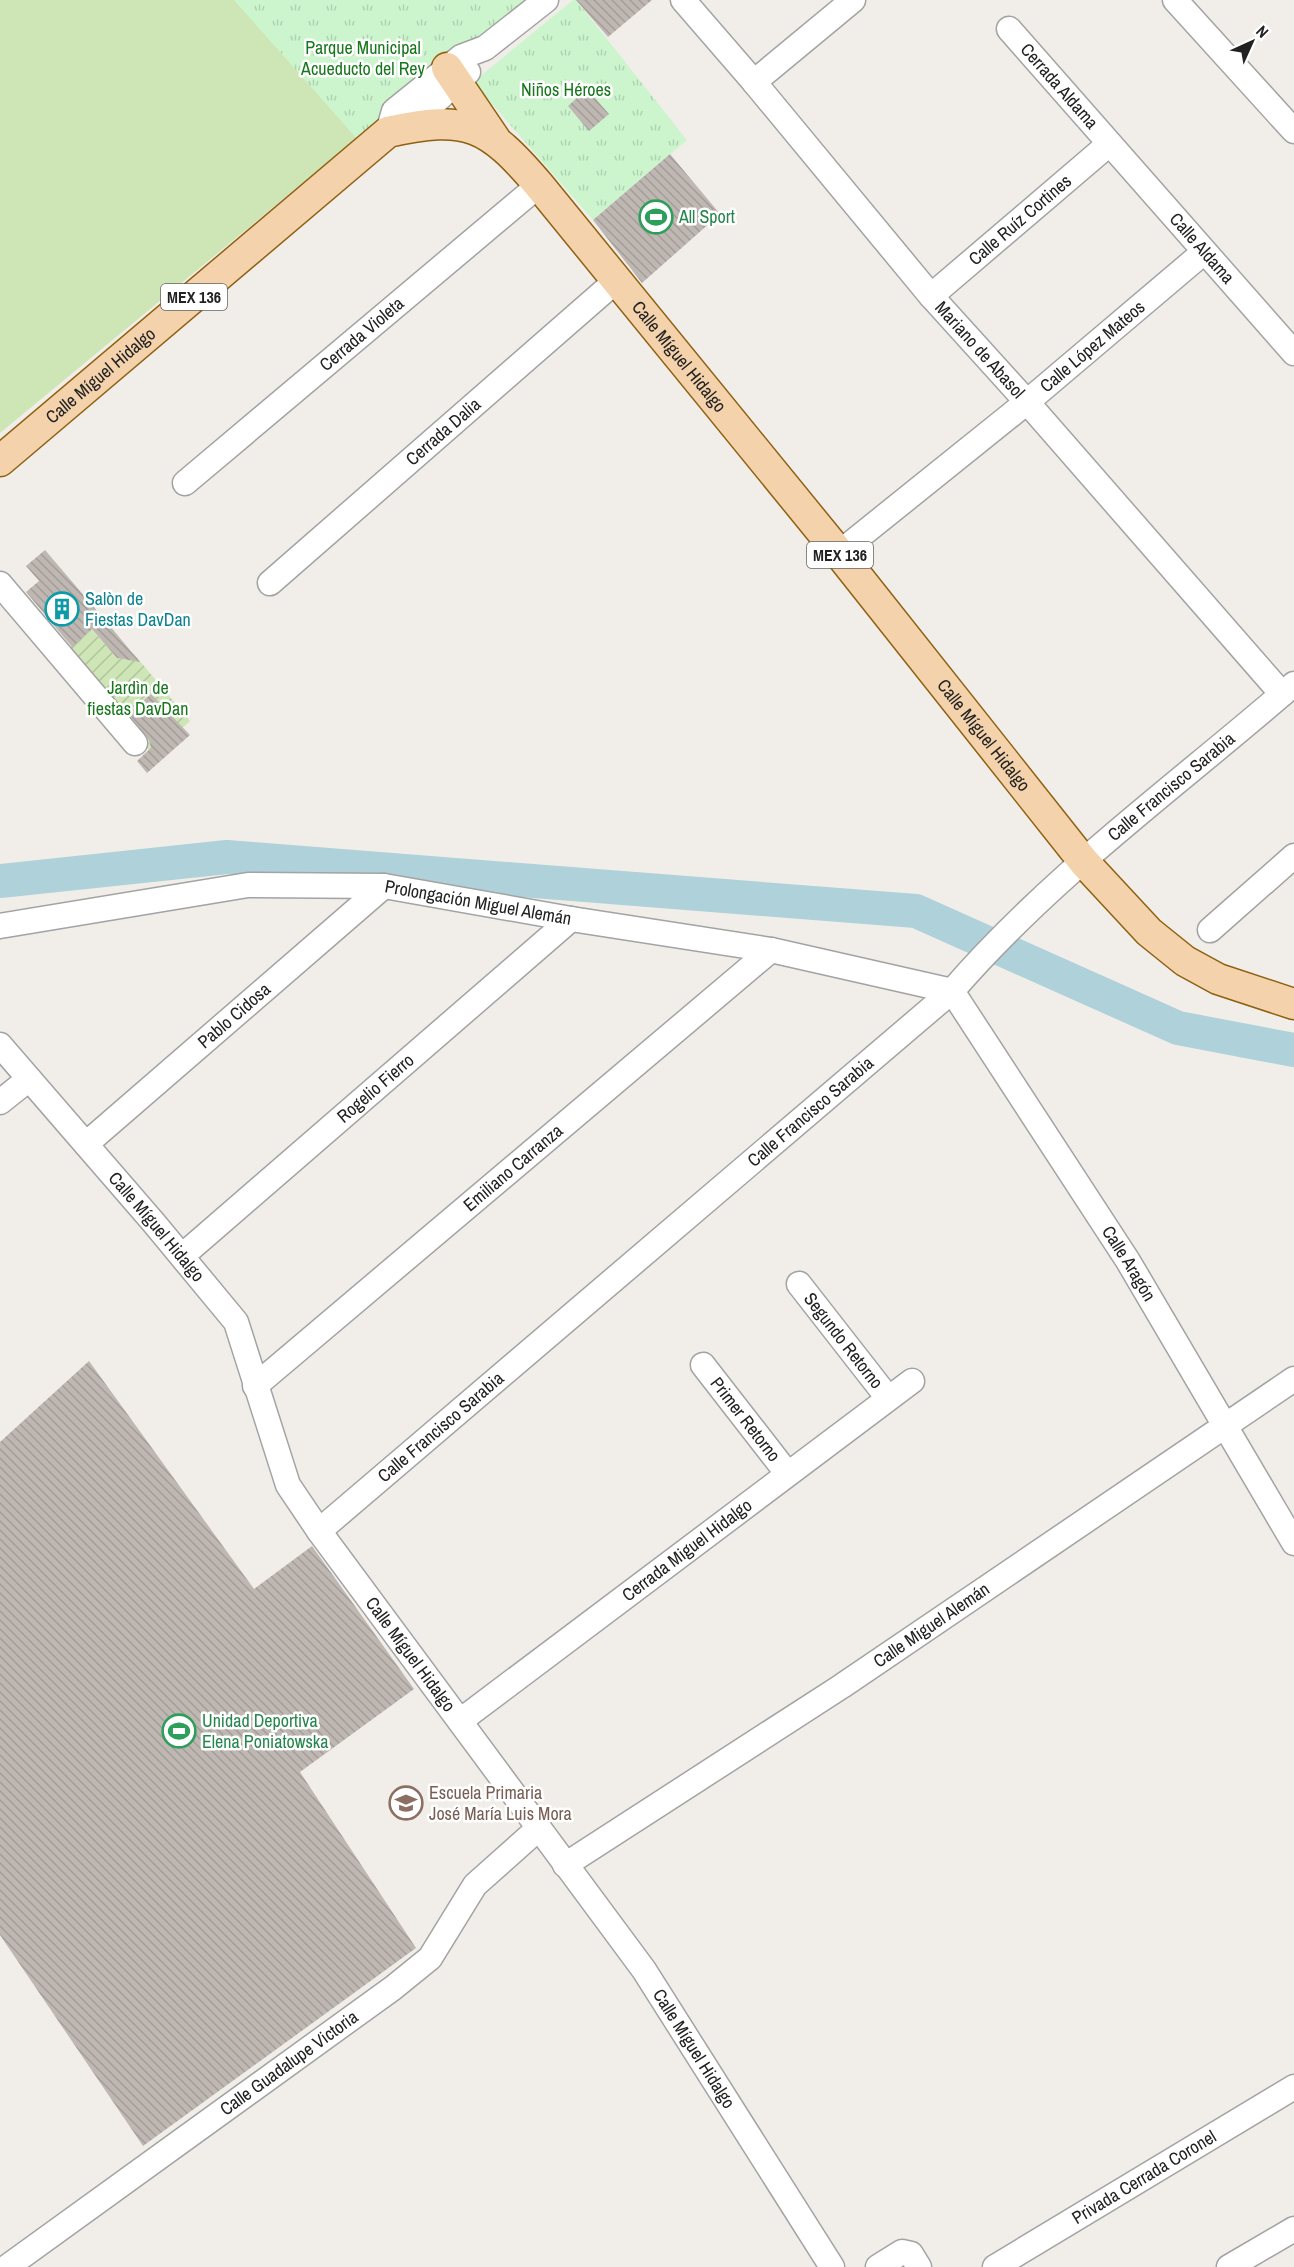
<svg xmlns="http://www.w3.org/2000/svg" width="1294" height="2267" font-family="'Archivo Narrow',sans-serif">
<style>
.grass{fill:#cee5b5}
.park{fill:url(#park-tufts)}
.garden{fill:url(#garden-furrows)}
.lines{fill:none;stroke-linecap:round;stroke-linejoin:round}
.river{stroke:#afd1d9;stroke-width:34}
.building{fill:url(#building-back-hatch)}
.minor-casing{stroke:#a3a3a3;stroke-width:27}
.major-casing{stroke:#8f6010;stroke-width:33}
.minor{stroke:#fff;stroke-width:24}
.major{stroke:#f3d2ac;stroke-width:30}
.labels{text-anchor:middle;stroke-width:5;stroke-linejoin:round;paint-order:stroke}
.shield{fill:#fff;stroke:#646464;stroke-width:1.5}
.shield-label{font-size:16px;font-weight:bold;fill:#222}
.park-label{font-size:18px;fill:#18771d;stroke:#fff}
.street-label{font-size:18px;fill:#222;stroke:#fff}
.leisure-label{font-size:18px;fill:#27864d;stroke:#fff;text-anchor:start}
.culture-label{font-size:18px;fill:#0d838f;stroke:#fff;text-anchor:start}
.education-label{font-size:18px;fill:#785e54;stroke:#fff;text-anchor:start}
</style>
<defs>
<pattern id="park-tufts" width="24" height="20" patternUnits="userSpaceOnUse" patternTransform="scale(1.5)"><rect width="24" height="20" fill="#ccf5ce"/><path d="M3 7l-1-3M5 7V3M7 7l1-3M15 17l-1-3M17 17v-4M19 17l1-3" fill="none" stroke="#afd2b1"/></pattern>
<pattern id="garden-furrows" width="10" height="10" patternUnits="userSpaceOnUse" patternTransform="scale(1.5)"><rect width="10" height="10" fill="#cee5b5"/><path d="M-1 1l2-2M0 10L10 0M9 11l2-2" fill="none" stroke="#b1c49b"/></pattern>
<pattern id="building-back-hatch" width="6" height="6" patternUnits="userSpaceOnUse" patternTransform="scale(1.5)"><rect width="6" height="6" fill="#beb7b2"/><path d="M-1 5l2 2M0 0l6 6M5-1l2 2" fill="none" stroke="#a39d99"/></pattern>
</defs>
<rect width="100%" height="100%" fill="#f1eee9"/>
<path class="grass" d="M 0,0 L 524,0 L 0,433 Z"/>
<path class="park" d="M 234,0 L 524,0 L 357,139 Z
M 573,0 L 576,0 L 687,140 L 593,220 L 473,82 Z"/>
<path class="garden" d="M 92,629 L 117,658 L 128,660 L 134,654 L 190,721 L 153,755 L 65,652 Z"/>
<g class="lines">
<path class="river" d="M 0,881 L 227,857 L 916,911 L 1178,1028 L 1294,1050"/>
</g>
<path class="building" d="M 576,0 L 652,0 L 608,37 Z
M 587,89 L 609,114 L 589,131 L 568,106 Z
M 670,154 L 720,214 L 642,283 L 593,220 Z
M 45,550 L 104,619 L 140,662 L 117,658 L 92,629 L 72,647 L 26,592 L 39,581 L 26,566 Z
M 151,694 L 190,735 L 147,773 L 137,761 L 151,748 L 149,740 L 129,714 Z
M 89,1361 L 254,1589 L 312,1546 L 414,1689 L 300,1772 L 416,1948 L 143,2146 L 0,1935 L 0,1442 Z"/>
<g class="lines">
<g class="minor-casing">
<g id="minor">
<path id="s1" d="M 683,0 L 754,82 L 931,296 L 1027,402 L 1282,694"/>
<path d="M 1175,0 L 1294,131"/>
<path id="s2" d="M 1009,29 L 1294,353"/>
<path d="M 754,82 L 853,0"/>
<path d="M 406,128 L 468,72"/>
<path d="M 388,132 L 394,111 L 461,57 L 485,48 L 546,0"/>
<path id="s3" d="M 931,296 L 1109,144"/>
<path id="s4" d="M 185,483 L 539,185"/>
<path id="s5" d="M 839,553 L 1027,402 L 1204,252"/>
<path id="s6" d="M 270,583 L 617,280"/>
<path d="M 0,584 L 135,743"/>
<path id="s7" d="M 0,926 L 248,885 L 384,886 L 571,919 L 771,950 L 952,991 L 1128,1261 L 1294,1543"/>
<path d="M 1210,930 L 1294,856"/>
<path id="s8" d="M 0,1045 L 154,1223 L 236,1322 L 288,1485 L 319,1531 L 644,1970 L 832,2267"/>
<path d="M 0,1102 L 29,1079"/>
<path id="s9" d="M 86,1144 L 384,886"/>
<path id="s10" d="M 182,1256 L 571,919"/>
<path id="s11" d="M 799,1284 L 888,1398"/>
<path id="s12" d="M 703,1365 L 787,1473"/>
<path id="s13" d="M 255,1386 L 771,950"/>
<path id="s14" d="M 319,1531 L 952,991 C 1052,875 1179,784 1294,684"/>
<path id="s15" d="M 460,1721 L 912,1381"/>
<path id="s16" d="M 565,1865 L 842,1686 L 1294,1379"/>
<path id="s17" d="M 7,2267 L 393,1988 L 430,1958 L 475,1885 L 539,1828"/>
<path d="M 878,2267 L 902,2252 L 911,2254 L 919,2267"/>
<path id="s18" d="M 995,2267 L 1294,2087"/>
<path d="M 1229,2267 L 1294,2229"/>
</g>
</g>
<g class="major-casing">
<g id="major">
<path d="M 447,68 L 495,139"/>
<path id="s19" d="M 0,461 L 388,132 C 467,114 488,125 539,185 L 839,553 L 1084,862 L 1149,932 L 1185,961 L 1218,979 L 1294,1004"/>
</g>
</g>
<use href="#minor" class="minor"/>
<use href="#major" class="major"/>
</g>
<defs>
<g id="stadium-ring" transform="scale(1.725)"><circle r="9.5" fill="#fff" stroke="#2e9e5b" stroke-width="1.5"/><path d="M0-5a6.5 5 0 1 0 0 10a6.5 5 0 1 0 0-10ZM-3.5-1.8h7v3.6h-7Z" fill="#2e9e5b"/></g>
<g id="building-ring" transform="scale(1.725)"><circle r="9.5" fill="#fff" stroke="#0f9aa8" stroke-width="1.5"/><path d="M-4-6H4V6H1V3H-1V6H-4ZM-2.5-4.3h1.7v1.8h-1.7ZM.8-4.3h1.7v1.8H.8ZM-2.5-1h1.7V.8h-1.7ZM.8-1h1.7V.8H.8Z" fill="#0f9aa8"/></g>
<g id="school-ring" transform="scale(1.725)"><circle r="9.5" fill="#fff" stroke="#8d6e63" stroke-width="1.5"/><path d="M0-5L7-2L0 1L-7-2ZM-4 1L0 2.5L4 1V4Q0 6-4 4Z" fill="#8d6e63"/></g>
</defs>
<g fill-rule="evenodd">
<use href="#stadium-ring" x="656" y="217"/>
<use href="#building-ring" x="62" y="609"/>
<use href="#stadium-ring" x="179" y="1731"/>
<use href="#school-ring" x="406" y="1803"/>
</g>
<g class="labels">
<g class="shield">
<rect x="161" y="284" width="66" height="26" rx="4.5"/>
<rect x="807" y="542" width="66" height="26" rx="4.5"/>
</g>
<g class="shield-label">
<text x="194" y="303">MEX 136</text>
<text x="840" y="561">MEX 136</text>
</g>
<g class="park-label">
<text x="363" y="54">Parque Municipal<tspan x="363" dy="21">Acueducto del Rey</tspan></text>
<text x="566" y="96">Niños Héroes</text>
<text x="138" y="694">Jardìn de<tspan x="138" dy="21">fiestas DavDan</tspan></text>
</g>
<g class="street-label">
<text dy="6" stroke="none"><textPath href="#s2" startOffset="76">Cerrada Aldama</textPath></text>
<text dy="6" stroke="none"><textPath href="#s3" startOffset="117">Calle Ruíz Cortines</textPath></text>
<text dy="6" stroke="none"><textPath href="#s2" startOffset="292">Calle Aldama</textPath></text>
<text dy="6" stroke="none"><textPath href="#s4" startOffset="231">Cerrada Violeta</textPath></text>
<text dy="6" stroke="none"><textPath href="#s5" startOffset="327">Calle López Mateos</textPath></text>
<text dy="6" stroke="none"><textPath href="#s1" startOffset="459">Mariano de Abasol</textPath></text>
<text dy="6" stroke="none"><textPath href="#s19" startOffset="904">Calle Míguel Hidalgo</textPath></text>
<text dy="6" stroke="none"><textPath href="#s19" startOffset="132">Calle Míguel Hidalgo</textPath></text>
<text dy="6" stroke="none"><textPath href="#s6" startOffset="230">Cerrada Dalia</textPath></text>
<text dy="6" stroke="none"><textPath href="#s19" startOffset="1390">Calle Míguel Hidalgo</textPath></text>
<text dy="6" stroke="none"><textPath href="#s14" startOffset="1132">Calle Francisco Sarabia</textPath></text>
<text dy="6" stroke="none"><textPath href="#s7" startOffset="483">Prolongación Miguel Alemán</textPath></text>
<text dy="6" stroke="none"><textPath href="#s9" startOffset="196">Pablo Cidosa</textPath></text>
<text dy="6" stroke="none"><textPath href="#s10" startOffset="256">Rogelio Fierro</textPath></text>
<text dy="6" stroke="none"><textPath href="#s14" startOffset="646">Calle Francisco Sarabia</textPath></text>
<text dy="6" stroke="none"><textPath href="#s13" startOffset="338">Emiliano Carranza</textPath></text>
<text dy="6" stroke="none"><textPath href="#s8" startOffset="240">Calle Míguel Hidalgo</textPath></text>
<text dy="6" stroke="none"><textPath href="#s7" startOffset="1290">Calle Aragón</textPath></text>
<text dy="6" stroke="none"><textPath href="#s11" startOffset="72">Segundo Retorno</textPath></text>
<text dy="6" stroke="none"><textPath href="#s12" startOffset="69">Primer Retorno</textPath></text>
<text dy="6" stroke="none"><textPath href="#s14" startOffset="160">Calle Francisco Sarabia</textPath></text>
<text dy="6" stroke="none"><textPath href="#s15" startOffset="284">Cerrada Miguel Hidalgo</textPath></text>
<text dy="6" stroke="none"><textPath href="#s16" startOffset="438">Calle Miguel Alemán</textPath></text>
<text dy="6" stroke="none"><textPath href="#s8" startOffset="744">Calle Míguel Hidalgo</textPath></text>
<text dy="6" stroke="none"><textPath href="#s8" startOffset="1230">Calle Míguel Hidalgo</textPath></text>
<text dy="6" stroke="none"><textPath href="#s17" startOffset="348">Calle Guadalupe Victoria</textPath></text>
<text dy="6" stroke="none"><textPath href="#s18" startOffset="174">Privada Cerrada Coronel</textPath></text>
</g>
<g class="leisure-label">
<text x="679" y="223">All Sport</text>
<text x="202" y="1727">Unidad Deportiva<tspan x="202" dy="21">Elena Poniatowska</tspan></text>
</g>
<g class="culture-label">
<text x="85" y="605">Salòn de<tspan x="85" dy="21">Fiestas DavDan</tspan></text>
</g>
<g class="education-label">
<text x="429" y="1799">Escuela Primaria<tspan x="429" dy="21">José María Luis Mora</tspan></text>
</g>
</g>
<g transform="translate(1252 42) rotate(45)" stroke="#ffffff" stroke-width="4.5" paint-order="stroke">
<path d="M0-4.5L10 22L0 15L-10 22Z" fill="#222222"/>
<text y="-9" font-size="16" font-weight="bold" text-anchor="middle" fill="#222222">N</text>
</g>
</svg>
